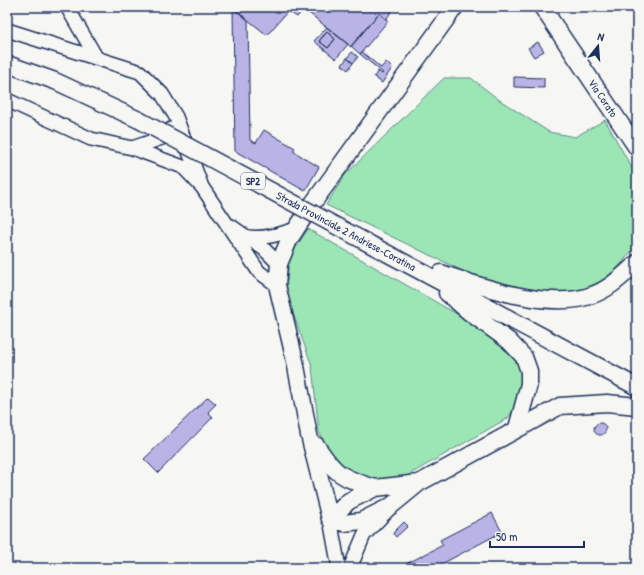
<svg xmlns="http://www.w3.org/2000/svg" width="644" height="575" font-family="'Patrick Hand',sans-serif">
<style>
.green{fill:#9ce6b5;stroke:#5c8a8a}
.building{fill:#bab4e6;stroke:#1b2f5e;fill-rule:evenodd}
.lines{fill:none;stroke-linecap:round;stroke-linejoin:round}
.minor-casing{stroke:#1b2f5e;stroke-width:16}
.major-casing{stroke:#1b2f5e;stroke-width:19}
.minor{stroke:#f6f6f2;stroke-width:13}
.major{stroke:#f6f6f2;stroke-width:16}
.major-bridge-casing{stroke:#1b2f5e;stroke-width:19;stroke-linecap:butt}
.major-bridge{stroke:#f6f6f2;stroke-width:16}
.labels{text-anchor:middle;stroke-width:3;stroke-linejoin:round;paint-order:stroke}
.shield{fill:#f6f6f2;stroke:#5d6b8a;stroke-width:1}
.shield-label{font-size:10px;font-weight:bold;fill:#1b2f5e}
.street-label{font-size:11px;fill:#1b2f5e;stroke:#f6f6f2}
</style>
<rect width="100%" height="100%" fill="#f6f6f2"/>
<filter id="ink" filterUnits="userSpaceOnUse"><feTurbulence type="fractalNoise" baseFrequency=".025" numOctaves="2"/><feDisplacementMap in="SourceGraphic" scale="8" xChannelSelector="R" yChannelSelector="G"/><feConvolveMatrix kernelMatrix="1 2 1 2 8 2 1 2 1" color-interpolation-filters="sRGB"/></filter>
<g filter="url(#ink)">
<path class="green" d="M 444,78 L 471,78 L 498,99 L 549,132 L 575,137 L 605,120 L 637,177 L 637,244 L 605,284 L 554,296 L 494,286 L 326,205 L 345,175 Z
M 308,229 L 504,341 L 524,367 L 524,393 L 508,418 L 398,481 L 376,485 L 339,470 L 319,432 L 312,366 L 286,294 L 289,258 Z"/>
<path class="building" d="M 231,7 L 395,7 L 386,19 L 379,13 L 351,47 L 304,9 L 297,17 L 288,11 L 267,35 L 233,8 L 232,9 Z
M 233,8 L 248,20 L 250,140 L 256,143 L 264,130 L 295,148 L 293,151 L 319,167 L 305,191 L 235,151 Z
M 379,13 L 388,21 L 360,54 L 351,46 Z
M 327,27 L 348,44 L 336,59 L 314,41 ZM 327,32 L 335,39 L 328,48 L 319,41 Z
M 327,32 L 335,39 L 328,48 L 319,41 Z
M 538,42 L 544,51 L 534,57 L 528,48 Z
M 352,52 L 358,57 L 353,63 L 347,58 Z
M 362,52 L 381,68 L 386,62 L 392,68 L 382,83 L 374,77 L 378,71 L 382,74 L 383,73 L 360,54 Z
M 347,58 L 353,63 L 348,70 L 342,65 Z
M 514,77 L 544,78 L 544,88 L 514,87 Z
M 208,397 L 216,404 L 208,412 L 213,417 L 158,473 L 144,459 Z
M594 429a6 6 0 1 1 12 0a6 6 0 1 1-12 0Z
M 492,513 L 502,532 L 434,568 L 402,568 L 402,566 L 443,545 L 440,540 Z
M 404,522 L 408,526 L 396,537 L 393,533 Z"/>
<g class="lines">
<g class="minor-casing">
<path id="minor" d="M 67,7 L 96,57
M 7,30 L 140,72 L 162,94 L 176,117 L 202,187
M 7,100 L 91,139 L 132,148 L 168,136 L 171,129
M 132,148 L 183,167 L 202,187 L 259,272 L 277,285
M 231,226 L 264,249 L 279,264
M 248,237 C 265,239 280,234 296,229
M 330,519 L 339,568
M 350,568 L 364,535 L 388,510"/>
</g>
<g class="major-casing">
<path id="major" d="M 542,7 L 637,148
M 7,64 L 55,81 L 139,120
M 366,242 L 637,387
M 441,273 C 481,287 552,311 592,295 C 610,289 623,275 637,263
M 447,293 L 469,312 L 509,341 L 524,357 L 529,371 L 529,384 L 517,428
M 316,445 C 336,475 340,477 375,488
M 330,519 L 309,435 L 295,361 L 277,285 L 279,264 L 289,240 L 313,203 L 455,7
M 330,519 L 344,523 L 361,521 L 391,506 L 419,483 L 560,406 L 607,403 L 637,406
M 330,519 L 349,501 L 375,488 L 419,483"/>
</g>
<use href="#minor" class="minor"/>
<use href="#major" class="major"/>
<g class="major-bridge-casing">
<path id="major-bridge" d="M 139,120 L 366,242"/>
</g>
<use href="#major-bridge" class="major-bridge"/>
</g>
</g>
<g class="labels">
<rect class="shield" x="241" y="173" width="24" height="16" rx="3"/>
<g class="shield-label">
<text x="253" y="185">SP2</text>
</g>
<g class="street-label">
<text transform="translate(603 98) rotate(56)" y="4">Via Corato</text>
<text transform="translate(346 231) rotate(28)" y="4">Strada Provinciale 2 Andriese-Coratina</text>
</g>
</g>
<rect width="644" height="575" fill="none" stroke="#f6f6f2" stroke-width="24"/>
<rect x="12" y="12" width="620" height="551" fill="none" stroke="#1b2f5e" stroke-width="1.5" filter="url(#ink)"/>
<g transform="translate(598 46) rotate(17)" stroke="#f6f6f2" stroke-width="3" paint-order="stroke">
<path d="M0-3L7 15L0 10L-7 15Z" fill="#1b2f5e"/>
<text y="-6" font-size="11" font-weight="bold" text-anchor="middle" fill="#1b2f5e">N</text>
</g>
<path d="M490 541v6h94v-6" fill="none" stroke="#1b2f5e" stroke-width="2"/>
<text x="496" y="541" font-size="12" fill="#1b2f5e" stroke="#f6f6f2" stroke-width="3" paint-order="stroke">50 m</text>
</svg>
